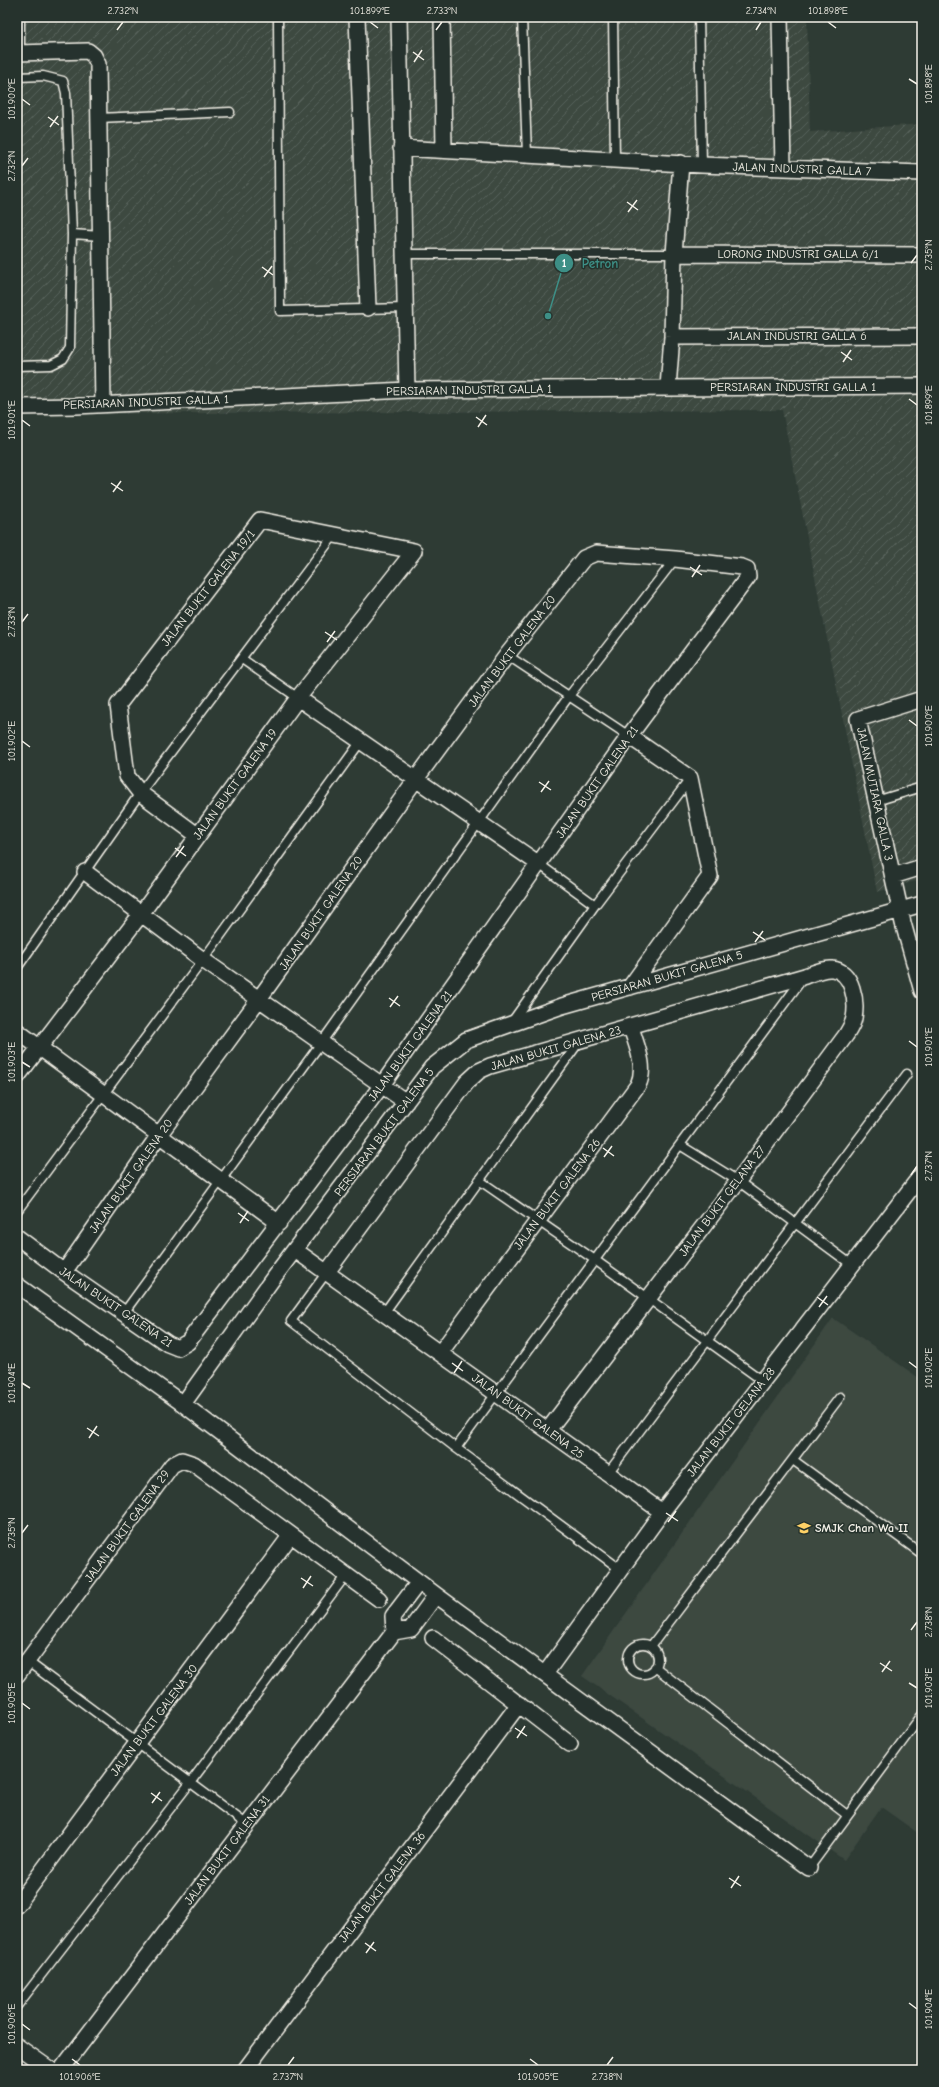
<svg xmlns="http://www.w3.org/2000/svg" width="939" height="2087" font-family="'Comic Neue',sans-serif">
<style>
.built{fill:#3c4841}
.industrial{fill:url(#industrial-furrows)}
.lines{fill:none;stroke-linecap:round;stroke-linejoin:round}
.service-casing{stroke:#f4f1e8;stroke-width:11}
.minor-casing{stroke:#f4f1e8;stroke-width:18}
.service{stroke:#26332d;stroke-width:8}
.minor{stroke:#26332d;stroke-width:15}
.ticks{fill:none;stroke:#f4f1e8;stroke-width:1.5}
.labels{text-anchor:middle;stroke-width:3;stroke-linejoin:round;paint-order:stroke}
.street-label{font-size:12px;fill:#f4f1e8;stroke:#26332d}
.poi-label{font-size:12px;font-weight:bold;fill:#f4f1e8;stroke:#26332d;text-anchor:start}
.leader{fill:none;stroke:#3d8f86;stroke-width:1.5}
.callout-dot{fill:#3d8f86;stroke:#26332d;stroke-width:1.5}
.mark-label{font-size:12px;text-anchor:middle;font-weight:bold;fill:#fff}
.callout-label{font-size:13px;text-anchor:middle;font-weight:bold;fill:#3d8f86;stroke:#26332d;stroke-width:3;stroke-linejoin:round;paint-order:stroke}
.neatline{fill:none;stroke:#f4f1e8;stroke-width:1.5}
.ticks-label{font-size:10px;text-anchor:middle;fill:#f4f1e8}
</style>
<defs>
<pattern id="industrial-furrows" width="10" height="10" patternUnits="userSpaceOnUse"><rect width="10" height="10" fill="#3c4841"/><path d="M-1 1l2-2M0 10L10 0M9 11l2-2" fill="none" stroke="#59635c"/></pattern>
</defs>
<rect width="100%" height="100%" fill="#2e3b34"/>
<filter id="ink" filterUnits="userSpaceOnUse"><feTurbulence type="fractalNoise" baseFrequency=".025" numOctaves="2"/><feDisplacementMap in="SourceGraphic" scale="8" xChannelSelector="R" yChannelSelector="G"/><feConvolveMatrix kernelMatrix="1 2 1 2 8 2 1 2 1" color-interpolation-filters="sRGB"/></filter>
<g filter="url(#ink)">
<path class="built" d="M 833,1318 L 922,1380 L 922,1836 L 881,1807 L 844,1860 L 582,1676 Z"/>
<path class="industrial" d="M 17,17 L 807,17 L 810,132 L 922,124 L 922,879 L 877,892 L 782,410 L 17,414 Z"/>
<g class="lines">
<g class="service-casing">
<path id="service" d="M 278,17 L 280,311 L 406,308
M 522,17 L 527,155
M 613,17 L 615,160
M 699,17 L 702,165
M 20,53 L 20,17
M 17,77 L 43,76 L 63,81 L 66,93 L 72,234
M 99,118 L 230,112
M 404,254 L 674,254
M 17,366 L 51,365 L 63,359 L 70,348 L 72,234 L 101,236
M 507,655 L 629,736
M 242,659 L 298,698
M 876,801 L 922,787
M 539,864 L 595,905
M 17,968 L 140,793 L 334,535
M 511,1023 L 595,905 L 690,779
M 680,1145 L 738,1181 L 852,1265
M 479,1180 L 595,1260 L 763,1381
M 17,1211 L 203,960 L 361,741
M 327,1272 L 291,1321 L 456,1448 L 620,1569
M 384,1313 L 579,1042
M 123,1314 L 321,1043 L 569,696 L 675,559
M 456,1448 L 803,978
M 793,1460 L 922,1554
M 608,1473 L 907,1074
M628 1659a15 15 0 1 1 30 0a15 15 0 1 1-30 0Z
M 651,1646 L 840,1397
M 27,1661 L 246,1824
M 655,1667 L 847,1815
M 809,1868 L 922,1715
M 17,2006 L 190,1783 L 346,1575"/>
</g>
<g class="minor-casing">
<path id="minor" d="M 357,17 L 368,308
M 399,17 L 407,390
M 442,17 L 444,150
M 780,17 L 783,168
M 17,53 L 88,51 L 94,56 L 98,64 L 103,405
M 401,148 L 702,165 L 922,173
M 674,254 L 922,255
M 672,337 L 922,336
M 668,387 L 672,337 L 674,254 L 681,163
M 17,407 L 76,406 L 407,390 L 922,386
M 298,698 L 539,864
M 922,699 L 858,719 L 903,923 L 922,991
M 629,736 L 690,778 L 710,876 L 630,987
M 85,872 L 203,960 L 406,1102
M 893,876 L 922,867
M 17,1031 L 279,1223
M 17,1077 L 141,914 L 298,698 L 414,551 L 260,520 L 118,705 L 127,776 L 140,793 L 197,835
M 17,1237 L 64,1272 L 168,1344 L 178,1348 L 188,1342 L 382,1085 L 629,736 L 748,577 L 747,569 L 742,567 L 675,559 L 596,553 L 584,558 L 507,655 L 416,779 L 259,999 L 159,1135 L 64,1272
M 295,1250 L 662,1512
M 327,1272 L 467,1082 L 479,1071 L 490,1066 L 805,976 C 813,973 824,968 832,969 C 853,971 857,1002 854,1018 C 853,1024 849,1030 846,1035 L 738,1181 L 548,1430
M 17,1285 L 183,1404 L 436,1595 L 809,1868
M 440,1353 L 638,1085 C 647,1067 636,1045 631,1027
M 183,1404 L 274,1277 L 432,1067 L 466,1040 L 562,1006 L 922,904
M 394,1632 L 411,1629 L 436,1595
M 433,1638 L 570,1744
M 545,1674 L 662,1512 L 922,1174
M 17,1675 L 172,1465 L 182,1460 L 194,1464 L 379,1599
M 17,1905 L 291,1535
M 17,2046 L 51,2070
M 61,2070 L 394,1632 L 393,1616 L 419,1582
M 245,2070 L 519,1704"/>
</g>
<use href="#service" class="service"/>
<use href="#minor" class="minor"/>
</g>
</g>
<path class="ticks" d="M 370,22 L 378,28M 828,22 L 836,28M 117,30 L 123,22M 436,30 L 442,22M 756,30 L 761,22M 413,52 L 424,60M 414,62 L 422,50M 909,79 L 917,84M 22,99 L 30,105M 48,117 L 59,125M 50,127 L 58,116M 22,166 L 28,158M 627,202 L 638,210M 628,212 L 637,200M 911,263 L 917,255M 262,267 L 273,275M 264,277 L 272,266M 841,352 L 852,360M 843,362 L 851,350M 909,399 L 917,405M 476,417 L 487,425M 22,420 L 30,426M 478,427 L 486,415M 111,483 L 123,491M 113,492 L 121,481M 690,567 L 702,575M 692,577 L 700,565M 22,622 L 28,614M 325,632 L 337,640M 327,642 L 335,631M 909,720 L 917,726M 22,741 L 30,747M 539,782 L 551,790M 541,792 L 549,781M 175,848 L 186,856M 176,857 L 184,846M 753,932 L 765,940M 755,942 L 763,931M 389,998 L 400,1006M 390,1007 L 398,996M 909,1041 L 917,1047M 22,1062 L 30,1067M 603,1148 L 614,1156M 604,1157 L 612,1146M 911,1175 L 917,1166M 238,1213 L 249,1221M 240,1223 L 248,1211M 817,1297 L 828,1305M 819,1307 L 827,1296M 909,1362 L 917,1368M 452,1363 L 463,1371M 454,1373 L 462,1361M 22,1383 L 30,1388M 87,1428 L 99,1436M 89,1438 L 97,1426M 666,1513 L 678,1521M 668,1522 L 676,1511M 22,1533 L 28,1525M 301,1578 L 313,1586M 303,1588 L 311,1576M 911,1630 L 917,1622M 880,1663 L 892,1671M 882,1672 L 890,1661M 909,1683 L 917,1688M 22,1703 L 30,1709M 515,1728 L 527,1736M 517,1738 L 525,1726M 151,1793 L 162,1801M 152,1803 L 160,1792M 729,1878 L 741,1886M 731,1888 L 739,1876M 365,1943 L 376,1951M 366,1953 L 374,1942M 909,2003 L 917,2009M 22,2024 L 30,2030M 72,2059 L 80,2065M 530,2059 L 538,2065M 288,2065 L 294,2057M 607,2065 L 613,2057"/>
<defs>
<g id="school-bare" transform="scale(1.08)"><path d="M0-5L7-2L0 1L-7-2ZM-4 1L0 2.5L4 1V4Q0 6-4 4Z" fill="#ffd166" stroke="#26332d" stroke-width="2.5" paint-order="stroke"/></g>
</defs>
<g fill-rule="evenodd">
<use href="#school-bare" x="804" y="1528"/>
</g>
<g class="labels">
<g class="street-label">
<text transform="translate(802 169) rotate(2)" y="4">JALAN INDUSTRI GALLA 7</text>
<text x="798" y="258">LORONG INDUSTRI GALLA 6/1</text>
<text x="797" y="340">JALAN INDUSTRI GALLA 6</text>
<text x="793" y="391">PERSIARAN INDUSTRI GALLA 1</text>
<text transform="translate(469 390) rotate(-1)" y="4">PERSIARAN INDUSTRI GALLA 1</text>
<text transform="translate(146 402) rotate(-2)" y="4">PERSIARAN INDUSTRI GALLA 1</text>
<text transform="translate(208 588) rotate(-52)" y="4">JALAN BUKIT GALENA 19/1</text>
<text transform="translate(512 651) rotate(-53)" y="4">JALAN BUKIT GALENA 20</text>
<text transform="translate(597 782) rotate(-55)" y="4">JALAN BUKIT GALENA 21</text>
<text transform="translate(235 784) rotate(-54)" y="4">JALAN BUKIT GALENA 19</text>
<text transform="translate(875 794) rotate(78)" y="4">JALAN MUTIARA GALLA 3</text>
<text transform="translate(321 913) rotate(-55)" y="4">JALAN BUKIT GALENA 20</text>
<text transform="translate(667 976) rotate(-16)" y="4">PERSIARAN BUKIT GALENA 5</text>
<text transform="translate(410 1046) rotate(-54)" y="4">JALAN BUKIT GALENA 21</text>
<text transform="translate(556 1048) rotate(-16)" y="4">JALAN BUKIT GALENA 23</text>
<text transform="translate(384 1132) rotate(-53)" y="4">PERSIARAN BUKIT GALENA 5</text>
<text transform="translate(131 1176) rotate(-55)" y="4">JALAN BUKIT GALENA 20</text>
<text transform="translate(557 1194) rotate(-53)" y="4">JALAN BUKIT GALENA 26</text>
<text transform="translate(722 1201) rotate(-53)" y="4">JALAN BUKIT GELANA 27</text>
<text transform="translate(116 1307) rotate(34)" y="4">JALAN BUKIT GALENA 21</text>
<text transform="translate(528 1416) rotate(36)" y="4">JALAN BUKIT GALENA 25</text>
<text transform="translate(731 1422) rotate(-52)" y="4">JALAN BUKIT GELANA 28</text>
<text transform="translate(127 1526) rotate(-54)" y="4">JALAN BUKIT GALENA 29</text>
<text transform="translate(154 1720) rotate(-53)" y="4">JALAN BUKIT GALENA 30</text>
<text transform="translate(227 1850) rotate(-53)" y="4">JALAN BUKIT GALENA 31</text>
<text transform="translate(382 1887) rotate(-53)" y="4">JALAN BUKIT GALENA 36</text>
</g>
<g class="poi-label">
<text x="815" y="1532">SMJK Chan Wa II</text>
</g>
</g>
<path class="leader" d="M548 316L564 263"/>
<g class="callout-dot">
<circle cx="548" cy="316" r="4"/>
<circle cx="564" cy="263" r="10"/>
</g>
<g class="mark-label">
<text x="564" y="267">1</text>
</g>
<g class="callout-label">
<text x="600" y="268">Petron</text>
</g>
<rect width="939" height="2087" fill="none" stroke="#26332d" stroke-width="44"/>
<rect x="22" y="22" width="895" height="2043" class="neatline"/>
<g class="ticks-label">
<text x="123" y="14">2.732°N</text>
<text x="370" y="14">101.899°E</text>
<text x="442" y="14">2.733°N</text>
<text x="761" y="14">2.734°N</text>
<text x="828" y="14">101.898°E</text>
<text transform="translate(928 84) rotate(-90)" y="4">101.898°E</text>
<text transform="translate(11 99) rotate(-90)" y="4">101.900°E</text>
<text transform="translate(11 166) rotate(-90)" y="4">2.732°N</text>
<text transform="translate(928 255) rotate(-90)" y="4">2.735°N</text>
<text transform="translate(928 405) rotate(-90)" y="4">101.899°E</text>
<text transform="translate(11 420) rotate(-90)" y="4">101.901°E</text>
<text transform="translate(11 622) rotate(-90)" y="4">2.733°N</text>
<text transform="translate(928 726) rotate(-90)" y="4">101.900°E</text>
<text transform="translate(11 741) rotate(-90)" y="4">101.902°E</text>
<text transform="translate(928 1047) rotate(-90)" y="4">101.901°E</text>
<text transform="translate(11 1062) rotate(-90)" y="4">101.903°E</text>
<text transform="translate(928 1166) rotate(-90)" y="4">2.737°N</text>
<text transform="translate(928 1368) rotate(-90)" y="4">101.902°E</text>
<text transform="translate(11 1383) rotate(-90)" y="4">101.904°E</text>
<text transform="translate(11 1533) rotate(-90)" y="4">2.735°N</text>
<text transform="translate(928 1622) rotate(-90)" y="4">2.738°N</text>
<text transform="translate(928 1688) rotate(-90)" y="4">101.903°E</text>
<text transform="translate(11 1703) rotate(-90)" y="4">101.905°E</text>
<text transform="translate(928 2009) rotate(-90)" y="4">101.904°E</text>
<text transform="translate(11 2024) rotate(-90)" y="4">101.906°E</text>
<text x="80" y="2080">101.906°E</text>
<text x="288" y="2080">2.737°N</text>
<text x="538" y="2080">101.905°E</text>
<text x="607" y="2080">2.738°N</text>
</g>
</svg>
